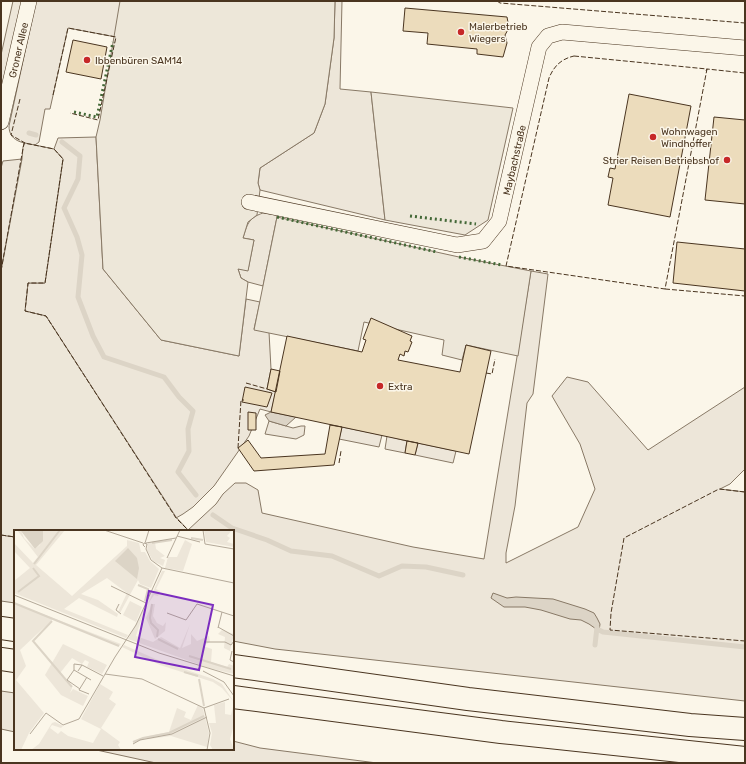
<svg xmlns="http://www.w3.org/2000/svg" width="746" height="764" font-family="Rubik,sans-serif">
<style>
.green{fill:#ede6d9;stroke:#887966}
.parking{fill:#ede7d9;stroke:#887966}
.water{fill:#dcd4c6;stroke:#887966}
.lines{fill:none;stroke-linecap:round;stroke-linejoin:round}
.stream{stroke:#dcd4c6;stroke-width:5}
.building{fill:#ecdcbc;stroke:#4a3520}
.minor-casing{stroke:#4a3520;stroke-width:16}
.motorway-casing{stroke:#4a3520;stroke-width:24}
.minor{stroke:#fbf6e9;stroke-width:15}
.motorway{stroke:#fbf6e9;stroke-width:22}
.hedge{stroke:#436837;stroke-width:3;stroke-dasharray:2 3;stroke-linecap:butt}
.fence{stroke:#4a3520;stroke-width:1;stroke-dasharray:5 2;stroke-linecap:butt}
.poi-dot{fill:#c62828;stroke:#fbf6e9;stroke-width:1.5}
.labels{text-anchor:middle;stroke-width:3;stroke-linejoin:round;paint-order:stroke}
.poi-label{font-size:10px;fill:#4a3520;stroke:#fbf6e9;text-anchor:start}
.street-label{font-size:10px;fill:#4a3520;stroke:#fbf6e9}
.inset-river{fill:none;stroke:#dcd4c6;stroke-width:2}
.inset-road{fill:none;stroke:#b4a999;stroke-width:1}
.view{fill:#7b2cbf;fill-opacity:0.15;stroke:#7b2cbf;stroke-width:2}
.inset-edge{fill:none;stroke:#4a3520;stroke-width:2}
</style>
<rect width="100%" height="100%" fill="#fbf6e9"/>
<path class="green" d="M 13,1 L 23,1 L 1,96 L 1,55 Z
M 36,1 L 121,1 L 116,37 L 68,28 L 50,109 L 45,109 L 39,142 L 35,145 C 22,143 9,141 9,126 Z
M 335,1 L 342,1 L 340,89 L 371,92 L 385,220 L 260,190 L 258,183 L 260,168 L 314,133 L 325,104 L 334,38 Z
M 96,137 L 103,269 L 161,340 L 239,356 L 246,299 L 260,302 L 254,329 L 269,332 L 271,369 L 267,389 L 276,392 L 271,412 L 260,409 L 249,436 L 214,486 L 193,507 L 183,514 L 176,518 L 46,316 L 25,311 L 28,283 L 45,283 L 63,159 L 54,149 L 58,138 Z
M 22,159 L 1,271 L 1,168 L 3,161 Z
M 263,213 L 276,215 L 277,217 L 263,286 L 248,282 L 241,278 L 238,269 L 248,270 L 254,240 L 243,238 C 247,225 248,218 263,213 Z
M 531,271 L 548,274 L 533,394 L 527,403 L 515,506 L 506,553 L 506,563 L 578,527 L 595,489 L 580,444 L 552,396 L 567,377 L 588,382 L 648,450 L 745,387 L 745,469 L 730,484 L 720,489 L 745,492 L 745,701 L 275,649 L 233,641 L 233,531 L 187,531 L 216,504 L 223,494 L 235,483 L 246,483 L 258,490 L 262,513 L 413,547 L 484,559 Z
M 269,421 L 293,428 L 301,426 L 305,426 L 304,435 L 296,439 L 265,434 Z
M 342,427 L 382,435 L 379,447 L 339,439 Z
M 387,436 L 407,441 L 405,453 L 385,449 Z
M 418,443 L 456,451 L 453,463 L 415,455 Z
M 1,535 L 15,537 L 15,603 L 1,601 Z
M 1,691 L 15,693 L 15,732 L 1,729 Z
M 233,741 L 260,748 L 377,763 L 156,763 L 92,749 L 233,749 Z"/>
<path class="parking" d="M 120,1 L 335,1 L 334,38 L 325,104 L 314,133 L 260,168 L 258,183 L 260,190 L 257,215 L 248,222 L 243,238 L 254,240 L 248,271 L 238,269 L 241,278 L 248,282 L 239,356 L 161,340 L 103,269 L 96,137 L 100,120 Z
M 371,92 L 513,108 L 488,220 L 465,235 L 385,220 Z
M 25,143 L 54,149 L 63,159 L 45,283 L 28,283 L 25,311 L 46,316 L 176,517 L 188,530 L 187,531 L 15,531 L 15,537 L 1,535 L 1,271 L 22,159 L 23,147 Z
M 277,217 L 459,257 L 531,271 L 518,356 L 466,345 L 462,360 L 442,355 L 444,340 L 364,322 L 358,351 L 254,330 Z"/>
<path class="water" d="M 271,412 L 296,417 L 286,426 L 269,421 L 265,415 Z
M 493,593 L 507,598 L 516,597 L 553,599 L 585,609 L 594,613 L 597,618 L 600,624 L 599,631 L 589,624 L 581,620 L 570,619 L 541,610 L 525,607 L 504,607 L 491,598 Z"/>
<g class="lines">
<path class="stream" d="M 29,133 L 36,135
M 62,142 L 80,156 L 78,179 L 64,208 L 77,237 L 82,255 L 78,297 L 93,336 L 104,357 L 164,377 L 179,397 L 193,411 L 188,429 L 189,451 L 178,472 L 196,495
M 213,515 L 232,528 L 267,540 L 291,551 L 332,556 L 379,576 L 402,566 L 426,567 L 463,575
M 597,629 L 603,632 L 745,647
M 595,645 L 597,627"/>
</g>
<path class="building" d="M 405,8 L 507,17 L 509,28 L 505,35 L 507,43 L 503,57 L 477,54 L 477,49 L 427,44 L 428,33 L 403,31 Z
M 73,40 L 107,47 L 101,79 L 66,72 Z
M 629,94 L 691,106 L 670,217 L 608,205 L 613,178 L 608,177 L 610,168 L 615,169 Z
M 714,117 L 745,120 L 745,204 L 705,200 Z
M 677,242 L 745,249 L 745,291 L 673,283 Z
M 371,318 L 412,336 L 410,341 L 412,342 L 408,352 L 405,351 L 404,356 L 400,354 L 398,360 L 460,372 L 466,345 L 491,351 L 469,454 L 271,412 L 287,336 L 362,352 L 366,340 L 363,339 Z
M 271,369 L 280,371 L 276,392 L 267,389 Z
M 245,387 L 272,393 L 267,407 L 242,402 Z
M 248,412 L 256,413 L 256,430 L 248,430 Z
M 330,425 L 342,427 L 334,465 L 254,471 L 238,448 L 248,440 L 261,458 L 325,454 Z
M 407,441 L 418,443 L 415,455 L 405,453 Z"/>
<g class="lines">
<g class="minor-casing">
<path id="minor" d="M 1,122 L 29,1
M 249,202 L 457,245 L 483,241 L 499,221 L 539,47 L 548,36 L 562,32 L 745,48"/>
</g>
<g class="motorway-casing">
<path id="motorway" d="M 1,628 L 15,630
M 1,659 L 15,661
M 233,666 L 468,699 L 690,725 L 745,729
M 233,697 L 501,732 L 745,758"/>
</g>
<use href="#minor" class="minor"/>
<use href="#motorway" class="motorway"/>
<path class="hedge" d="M 74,112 L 97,117 L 113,42
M 410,216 L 476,224
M 277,217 L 437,252
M 459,257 L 502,265"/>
<path class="fence" d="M 497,1 L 500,3 L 745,23
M 574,56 L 707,69 L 665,289 L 506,266 L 549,78 C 554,66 561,59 574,56 Z
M 706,71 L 707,69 L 745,73
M 53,95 L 68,28 L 116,37 L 98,120 L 70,113
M 20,99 L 11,135 L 25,143
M 1,271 L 24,143 L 54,149 L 63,159 L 45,283 L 28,283 L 25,311 L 46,316 L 176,518 L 188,530 L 187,531
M 665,289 L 745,296
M 486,373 L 492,374 L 495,359
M 246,383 L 267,389
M 238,448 L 241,400 L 244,400
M 339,463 L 341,451
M 745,492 L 719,489 L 624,538 L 611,613 L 610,630 L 745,641
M 1,535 L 15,537"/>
</g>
<g class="poi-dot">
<circle cx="461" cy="32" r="4"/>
<circle cx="87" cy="60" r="4"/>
<circle cx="653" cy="137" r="4"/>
<circle cx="727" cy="160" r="4"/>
<circle cx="380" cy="386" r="4"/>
</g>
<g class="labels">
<g class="poi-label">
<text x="469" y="30">Malerbetrieb<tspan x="469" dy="12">Wiegers</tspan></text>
<text x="95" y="64">Ibbenbüren SAM14</text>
<text x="661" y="135">Wohnwagen<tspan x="661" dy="12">Windhoffer</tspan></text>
<text x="719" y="164" text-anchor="end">Strier Reisen Betriebshof</text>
<text x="388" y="390">Extra</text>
</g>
<g class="street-label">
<text transform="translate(18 50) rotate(-77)" y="4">Groner Allee</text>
<text transform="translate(514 160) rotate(-77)" y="4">Maybachstraße</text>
</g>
</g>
<g transform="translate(14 530)">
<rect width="220" height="220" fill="#fbf6e9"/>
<path d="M 3,0 L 7,0 L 10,8 L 21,19 L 26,15 L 29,0 L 51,0 L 22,35 L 58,66 L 113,16 L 113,10 L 125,13 L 127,22 L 131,22 L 136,31 L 145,39 L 137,58 L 126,54 L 124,50 L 106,83 L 104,82 L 113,63 L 93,48 L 67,64 L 84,70 L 104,84 L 103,87 L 65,68 L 50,79 L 114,105 L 112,108 L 0,63 L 0,51 L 16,38 L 0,21 L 0,13 L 19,33 L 24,27 ZM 190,0 L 218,0 L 213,6 L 216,8 L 213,12 L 220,14 L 220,17 L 192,12 ZM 171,10 L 178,14 L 169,41 L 151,38 L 154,27 L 163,27 ZM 141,12 L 142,19 L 151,26 L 146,28 L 151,30 L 149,36 L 139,31 L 133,20 L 134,13 ZM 148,41 L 151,41 L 142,59 L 146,61 L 144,66 L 140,65 L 134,74 ZM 116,71 L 128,77 L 122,92 L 109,85 ZM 0,73 L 107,114 L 105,116 L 39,89 L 6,120 L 12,136 L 2,150 L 30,183 L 15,203 L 7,220 L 0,220 ZM 138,74 L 141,74 L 139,86 L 143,93 L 149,96 L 152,92 L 151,101 L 141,109 L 132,88 ZM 132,75 L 122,106 L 139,112 L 147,107 L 166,118 L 176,94 L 168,118 L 177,114 L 177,104 L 183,111 L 195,106 L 196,112 L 189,116 L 198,119 L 197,132 L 213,137 L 215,134 L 220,136 L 220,144 L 195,138 L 114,109 ZM 208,100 L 220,104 L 216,121 L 210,118 L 211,107 L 204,104 ZM 49,114 L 93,135 L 88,144 L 73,137 L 75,132 L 71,130 L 68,134 L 58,128 L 46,143 L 58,158 L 56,163 L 59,159 L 74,166 L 69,176 L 47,165 L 31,145 ZM 110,115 L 144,130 L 199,149 L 208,154 L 220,172 L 208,158 L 199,152 L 146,135 L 108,117 ZM 86,154 L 99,162 L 95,169 L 102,174 L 87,198 L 106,212 L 104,215 L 107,220 L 17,220 L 25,214 L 38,193 L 41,192 L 49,196 L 47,198 L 38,195 L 36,198 L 44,204 L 47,201 L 54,206 L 79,213 L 87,199 L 67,189 ZM 211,172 L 211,184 L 217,185 L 220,173 L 220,195 L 216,209 L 220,220 L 199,220 L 196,215 L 198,203 L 195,193 L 202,193 L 200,175 ZM 184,175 L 189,179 L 195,203 L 193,217 L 157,206 L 135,209 L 135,206 L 155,202 L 163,178 L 172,182 L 170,187 L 177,190 Z" fill="#ede6d9"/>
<path d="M 29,0 L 29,11 L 21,19 L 7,1 ZM 114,18 L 123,28 L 125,38 L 123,49 L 101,31 Z" fill="#dcd4c6"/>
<path class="inset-river" d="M 177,8 L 189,10M 138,13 L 158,10M 20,34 L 46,0M 124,55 L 134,59 L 131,71M 4,62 L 25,46 L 19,38M 0,73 L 105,116M 138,74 L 136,88 L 137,93 L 144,100 L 143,107M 38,91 L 19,111 L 58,157M 144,109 L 164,119M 175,126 L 217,139M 170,142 L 184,146M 185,149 L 190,176M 119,212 L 129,208 L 155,203 L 190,186"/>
<path class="inset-road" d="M 90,0 L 129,13M 189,0 L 191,14M 163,6 L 186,12M 131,13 L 135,0M 132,13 L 162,8M 191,14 L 220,19M 131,17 L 129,15 L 130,13 L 133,14 L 132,19 L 137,30 L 148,38 L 220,53M 153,28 L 166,0M 97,56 L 132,73M 0,65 L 145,123 L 220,146M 105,74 L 102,80 L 107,84M 153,83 L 172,90 L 183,74 L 220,86M 204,97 L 220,106M 204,98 L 208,82M 192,112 L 211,112 L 217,115 L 220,111M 218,121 L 216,130 L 220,132M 68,135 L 60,134 L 60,140 L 77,150M 60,140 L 53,150 L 66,159M 64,141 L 68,135 L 89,146M 189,141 L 210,152 L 220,166M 91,144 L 128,149 L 190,178 L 196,203 L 193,220M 73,147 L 65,160 L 75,164M 190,178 L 215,169M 16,204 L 32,183 L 49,195 L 65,189 L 101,127 L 122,95 L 148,38M 119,214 L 126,210 L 158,204 L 193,187"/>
<path class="view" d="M 135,61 L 199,75 L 185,140 L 121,127 Z"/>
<rect width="220" height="220" class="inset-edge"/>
</g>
<rect width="746" height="764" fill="none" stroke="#4a3520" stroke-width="4"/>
</svg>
